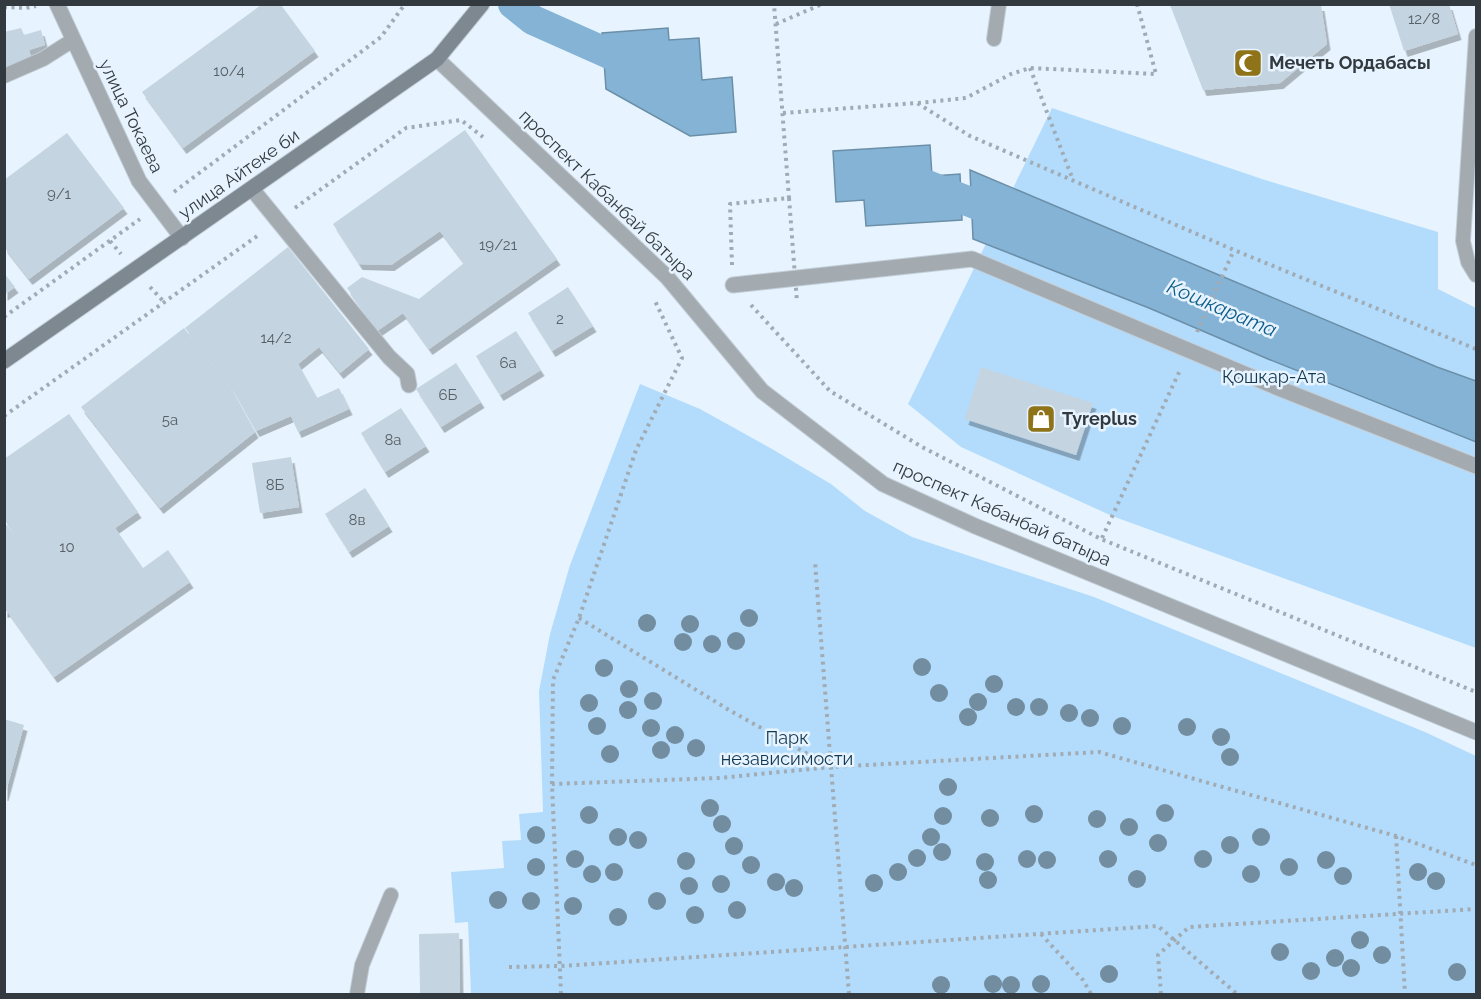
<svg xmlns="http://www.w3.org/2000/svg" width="1481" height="999" font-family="Raleway,sans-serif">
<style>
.green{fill:#b3dcfc}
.water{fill:#85b3d5;stroke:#6c8fa8;stroke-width:1.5}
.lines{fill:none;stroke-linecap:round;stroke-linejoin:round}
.canal{stroke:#85b3d5;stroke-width:30}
.building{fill:#c4d4e0;filter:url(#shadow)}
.service-casing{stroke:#c3cfd9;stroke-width:16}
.pedestrian-casing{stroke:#c3cfd9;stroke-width:17}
.minor-casing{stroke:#c3cfd9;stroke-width:17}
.tertiary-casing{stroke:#c3cfd9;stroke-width:17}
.secondary-casing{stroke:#c3cfd9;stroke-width:17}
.path{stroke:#a0abb4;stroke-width:4;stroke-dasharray:3 4.5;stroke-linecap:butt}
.service{stroke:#a4abb0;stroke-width:14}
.pedestrian{stroke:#a4abb0;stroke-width:15}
.minor{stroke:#a4abb0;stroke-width:15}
.tertiary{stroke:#a4abb0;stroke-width:15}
.secondary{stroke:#7e8890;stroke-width:15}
.path-bridge{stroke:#a0abb4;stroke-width:4;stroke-dasharray:3 4.5;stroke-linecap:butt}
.tree{fill:#728d9f}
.labels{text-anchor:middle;stroke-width:5;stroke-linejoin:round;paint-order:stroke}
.number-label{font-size:15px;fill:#576067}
.poi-label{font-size:18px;font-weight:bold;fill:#333a3f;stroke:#e7f4ff;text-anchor:start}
.street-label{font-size:18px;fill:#333a3f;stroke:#e7f4ff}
.park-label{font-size:18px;fill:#133851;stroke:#e7f4ff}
.water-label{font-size:20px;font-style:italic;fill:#105d8a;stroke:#e7f4ff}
</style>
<defs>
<filter id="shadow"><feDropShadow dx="3.5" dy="6" stdDeviation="0" flood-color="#0004"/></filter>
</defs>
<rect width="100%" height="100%" fill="#e7f4ff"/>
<path class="green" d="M 1052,108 L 1265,180 L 1438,232 L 1438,289 L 1476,308 L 1476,648 L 1112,516 L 961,447 L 908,404 Z
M 640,384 L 700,409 L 772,449 L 831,484 L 865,511 L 912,537 L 1094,597 L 1425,732 L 1476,756 L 1476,994 L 471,994 L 468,922 L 455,923 L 451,872 L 504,868 L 502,841 L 521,840 L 519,814 L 543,812 L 539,691 L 550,634 L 570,565 Z"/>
<path class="water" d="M 668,28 L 669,40 L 699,38 L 702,80 L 732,77 L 736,132 L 690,136 L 606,89 L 602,33 Z
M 930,145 L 932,176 L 960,174 L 962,220 L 866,226 L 864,200 L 836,202 L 833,151 Z
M 970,170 L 1437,367 L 1476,381 L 1476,442 L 1268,359 L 1149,308 L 973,239 Z"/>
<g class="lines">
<path class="canal" d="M 513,4 L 533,20 L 641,68
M 922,183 L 1008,217"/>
</g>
<path class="building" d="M 1389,4 L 1449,4 L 1458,34 L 1404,51 Z
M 261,5 L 281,5 L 315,51 L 183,148 L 142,92 Z
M 1170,5 L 1321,5 L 1327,44 L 1280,83 L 1203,90 Z
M 21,28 L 24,35 L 41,30 L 45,45 L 29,50 L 32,61 L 4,69 L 4,32 Z
M 465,130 L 557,259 L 429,349 L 403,313 L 377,331 L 347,288 L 362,277 L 419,299 L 464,263 L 440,231 L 391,265 L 359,264 L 333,224 Z
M 67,133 L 124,208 L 29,279 L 4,247 L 4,180 Z
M 288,247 L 369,349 L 340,373 L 319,347 L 298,364 L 317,398 L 339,388 L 349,409 L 298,432 L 291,416 L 256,431 L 233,390 L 185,328 Z
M 4,273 L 15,287 L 4,295 Z
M 568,287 L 593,326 L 552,351 L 528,313 Z
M 184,328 L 232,390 L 255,432 L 160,508 L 81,407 Z
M 516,331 L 541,370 L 500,395 L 476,356 Z
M 456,363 L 481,402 L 441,427 L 416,389 Z
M 981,367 L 1093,403 L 1076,455 L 965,419 Z
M 401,408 L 426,446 L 385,472 L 361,433 Z
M 69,414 L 138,512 L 115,528 L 143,568 L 168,550 L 190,582 L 54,677 L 7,611 L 4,612 L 4,522 L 16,536 L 4,519 L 4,459 Z
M 291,457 L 299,507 L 260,513 L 252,463 Z
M 365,488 L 389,526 L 349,552 L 325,514 Z
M 4,719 L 24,725 L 5,795 L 4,795 Z
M 459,933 L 460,994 L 420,994 L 419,934 Z"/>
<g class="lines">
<g class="service-casing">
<path id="service" d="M 1476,36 L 1463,241 L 1468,262 L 1476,275
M 994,39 L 999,4
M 4,76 L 43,59 L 73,40
M 357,994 L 362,965 L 391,895"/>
</g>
<g class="pedestrian-casing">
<path id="pedestrian" d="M 733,285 L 972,259 L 1278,388 L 1476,466"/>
</g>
<g class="minor-casing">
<path id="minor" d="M 252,189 L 389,357 L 407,374 L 409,385"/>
</g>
<g class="tertiary-casing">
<path id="tertiary" d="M 57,4 L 139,181 L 182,238
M 437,59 L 667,277 L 762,391 L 883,484 L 975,526 L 1476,732"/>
</g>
<g class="secondary-casing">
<path id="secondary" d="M 4,361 L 437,59 L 482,4"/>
</g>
<path class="path" d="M 4,7 L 26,8 L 36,6
M 776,24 L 822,4
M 1030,68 L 1073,180
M 918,103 L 966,98 L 1011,74 L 1030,68 L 1156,74 L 1137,4
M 783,113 L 917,103 L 970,136 L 1234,250 L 1476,349
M 174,192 L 381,37 L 405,4
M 295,208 L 406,128 L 461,120 L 483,137
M 110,241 L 121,254
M 732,265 L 730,204 L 789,198 L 774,4
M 150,287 L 164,302
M 751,305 L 830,391 L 922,447 L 1101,539 L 1476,692
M 4,317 L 140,219
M 1197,332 L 1234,250
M 4,416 L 260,234
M 1102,538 L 1181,368
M 579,618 L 729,710 L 831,767
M 552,784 L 553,680 L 579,618 L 636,450 L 682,358 L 655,301
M 1396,836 L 1405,994
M 1041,934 L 1083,980 L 1091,994
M 509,967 L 560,966 L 1158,926 L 1237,994
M 561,994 L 552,784 L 719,778 L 831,767 L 815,562
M 849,994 L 831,767 L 1099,752 L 1396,836 L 1476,865
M 1161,994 L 1158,955 L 1189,927 L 1476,909"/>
<use href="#service" class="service"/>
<use href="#pedestrian" class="pedestrian"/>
<use href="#minor" class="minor"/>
<use href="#tertiary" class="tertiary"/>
<use href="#secondary" class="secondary"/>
<path class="path-bridge" d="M 789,198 L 797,302"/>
</g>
<g class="tree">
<circle cx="749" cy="618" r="9"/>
<circle cx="647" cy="623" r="9"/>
<circle cx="690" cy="624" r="9"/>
<circle cx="736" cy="641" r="9"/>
<circle cx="683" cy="642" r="9"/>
<circle cx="712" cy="644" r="9"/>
<circle cx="922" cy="667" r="9"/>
<circle cx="604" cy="668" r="9"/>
<circle cx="994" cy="684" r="9"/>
<circle cx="629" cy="689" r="9"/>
<circle cx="939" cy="693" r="9"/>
<circle cx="653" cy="701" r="9"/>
<circle cx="978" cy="702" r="9"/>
<circle cx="589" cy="703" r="9"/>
<circle cx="1016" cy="707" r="9"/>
<circle cx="1039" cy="707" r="9"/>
<circle cx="628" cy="710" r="9"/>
<circle cx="1069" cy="713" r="9"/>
<circle cx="968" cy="717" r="9"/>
<circle cx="1090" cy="718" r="9"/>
<circle cx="597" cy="726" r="9"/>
<circle cx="1122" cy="726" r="9"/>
<circle cx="1187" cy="727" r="9"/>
<circle cx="651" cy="728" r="9"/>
<circle cx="675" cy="735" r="9"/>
<circle cx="1221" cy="737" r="9"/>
<circle cx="696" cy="748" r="9"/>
<circle cx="661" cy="750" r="9"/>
<circle cx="610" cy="754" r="9"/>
<circle cx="1230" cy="757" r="9"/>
<circle cx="948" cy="787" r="9"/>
<circle cx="710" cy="808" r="9"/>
<circle cx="1165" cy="813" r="9"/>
<circle cx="1034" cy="814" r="9"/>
<circle cx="589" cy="815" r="9"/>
<circle cx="943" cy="816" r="9"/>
<circle cx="990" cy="818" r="9"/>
<circle cx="1097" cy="819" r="9"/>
<circle cx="722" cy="824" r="9"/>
<circle cx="1129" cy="827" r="9"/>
<circle cx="536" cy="835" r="9"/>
<circle cx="618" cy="837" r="9"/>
<circle cx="931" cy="837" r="9"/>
<circle cx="1261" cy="837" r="9"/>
<circle cx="638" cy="840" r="9"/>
<circle cx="1158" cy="843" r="9"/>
<circle cx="1230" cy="845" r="9"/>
<circle cx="734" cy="846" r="9"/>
<circle cx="942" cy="852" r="9"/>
<circle cx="917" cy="858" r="9"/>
<circle cx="575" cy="859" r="9"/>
<circle cx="1027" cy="859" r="9"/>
<circle cx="1108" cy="859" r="9"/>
<circle cx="1203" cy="859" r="9"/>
<circle cx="1047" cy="860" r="9"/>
<circle cx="1326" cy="860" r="9"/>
<circle cx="686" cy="861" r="9"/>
<circle cx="985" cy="862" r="9"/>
<circle cx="751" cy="865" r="9"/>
<circle cx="536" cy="867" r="9"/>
<circle cx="1289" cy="867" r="9"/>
<circle cx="614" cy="872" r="9"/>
<circle cx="898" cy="872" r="9"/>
<circle cx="1418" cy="872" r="9"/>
<circle cx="592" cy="874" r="9"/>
<circle cx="1251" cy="874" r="9"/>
<circle cx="1343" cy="876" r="9"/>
<circle cx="1137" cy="879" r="9"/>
<circle cx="988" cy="880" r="9"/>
<circle cx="1436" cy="881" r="9"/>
<circle cx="776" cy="882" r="9"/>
<circle cx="874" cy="883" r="9"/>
<circle cx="721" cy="884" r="9"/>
<circle cx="689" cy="886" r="9"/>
<circle cx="794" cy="888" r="9"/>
<circle cx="498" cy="900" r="9"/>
<circle cx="531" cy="901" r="9"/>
<circle cx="657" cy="901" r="9"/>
<circle cx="573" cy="906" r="9"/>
<circle cx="737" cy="910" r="9"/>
<circle cx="695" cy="915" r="9"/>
<circle cx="618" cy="917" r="9"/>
<circle cx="1360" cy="940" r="9"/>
<circle cx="1280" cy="952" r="9"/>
<circle cx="1382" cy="955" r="9"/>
<circle cx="1335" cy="958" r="9"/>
<circle cx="1351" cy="968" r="9"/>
<circle cx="1311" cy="971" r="9"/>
<circle cx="1457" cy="972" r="9"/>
<circle cx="1109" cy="974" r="9"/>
<circle cx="993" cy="984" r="9"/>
<circle cx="1041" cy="984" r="9"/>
<circle cx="941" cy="985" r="9"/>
<circle cx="1011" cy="985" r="9"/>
</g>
<defs>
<g id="mosque-square" transform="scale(1.5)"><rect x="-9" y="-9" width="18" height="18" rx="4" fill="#8e7318" stroke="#e7f4ff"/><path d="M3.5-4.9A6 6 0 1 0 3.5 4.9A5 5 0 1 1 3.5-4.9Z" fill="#fff"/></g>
<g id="shop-square" transform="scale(1.5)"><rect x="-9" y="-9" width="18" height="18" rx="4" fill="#8e7318" stroke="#e7f4ff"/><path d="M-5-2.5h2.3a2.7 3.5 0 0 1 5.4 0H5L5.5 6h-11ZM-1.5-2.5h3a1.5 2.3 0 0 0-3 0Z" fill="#fff"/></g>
</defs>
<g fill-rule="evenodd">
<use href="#mosque-square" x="1248" y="63"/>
<use href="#shop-square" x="1041" y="419"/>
</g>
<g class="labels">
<g class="number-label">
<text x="1424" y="24">12/8</text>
<text x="229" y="76">10/4</text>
<text x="59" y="199">9/1</text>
<text x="498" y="250">19/21</text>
<text x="560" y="324">2</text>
<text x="276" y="343">14/2</text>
<text x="508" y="368">6а</text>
<text x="448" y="400">6Б</text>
<text x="170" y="425">5а</text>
<text x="393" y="445">8а</text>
<text x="275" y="490">8Б</text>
<text x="357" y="525">8в</text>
<text x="67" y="552">10</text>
</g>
<g class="poi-label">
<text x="1269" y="69">Мечеть Ордабасы</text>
<text x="1062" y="425">Tyreplus</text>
</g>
<g class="street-label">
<text transform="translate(131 116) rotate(64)" y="6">улица Токаева</text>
<text transform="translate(239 174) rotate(-35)" y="6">улица Айтеке би</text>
<text transform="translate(607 195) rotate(44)" y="6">проспект Кабанбай батыра</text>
<text transform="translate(1002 513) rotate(24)" y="6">проспект Кабанбай батыра</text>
</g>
<g class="park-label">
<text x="1274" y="383">Қошқар-Ата</text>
<text x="787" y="744">Парк<tspan x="787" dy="21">независимости</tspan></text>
</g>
<g class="water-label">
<text transform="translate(1222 308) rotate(23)" y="7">Кошкарата</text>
</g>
</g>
<rect width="1481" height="999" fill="none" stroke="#333a3f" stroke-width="12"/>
</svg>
